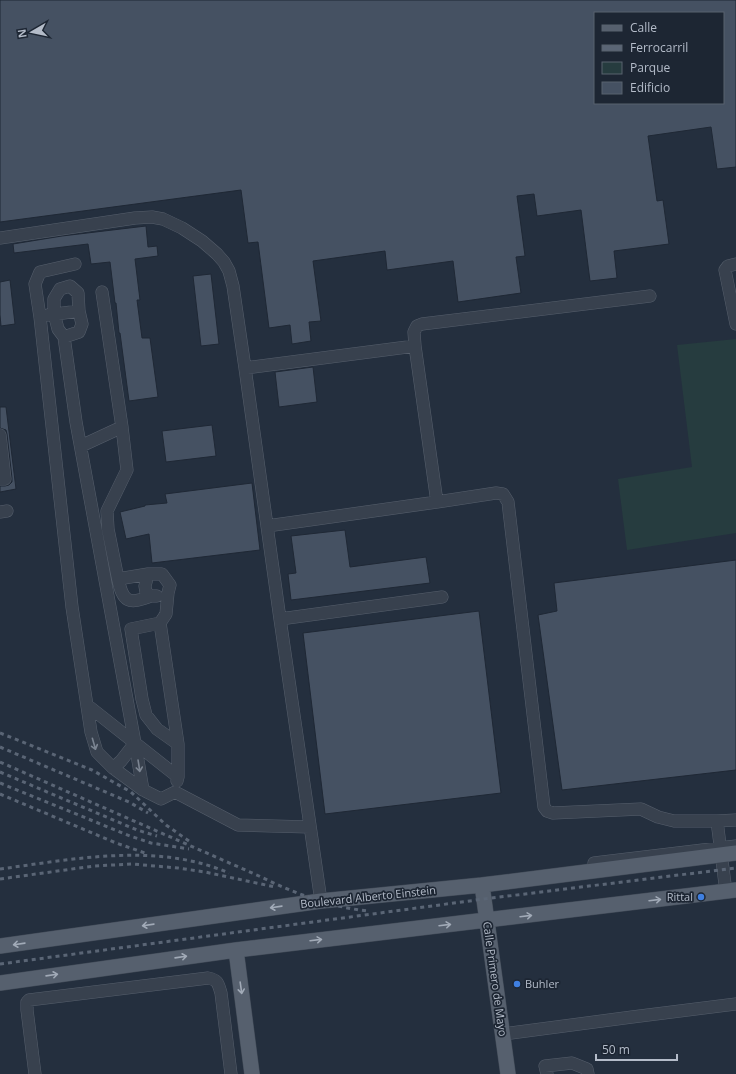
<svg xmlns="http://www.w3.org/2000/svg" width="736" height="1074" font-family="'Open Sans',sans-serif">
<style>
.green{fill:#263c3f}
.building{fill:#455162;stroke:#1f2835;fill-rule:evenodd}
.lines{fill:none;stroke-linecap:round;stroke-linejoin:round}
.minor-casing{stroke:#565f6c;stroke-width:13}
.major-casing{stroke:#414a57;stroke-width:16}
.minor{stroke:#38414e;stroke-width:12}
.major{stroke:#56606e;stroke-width:15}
.rail{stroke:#5a6575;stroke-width:3;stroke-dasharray:4 4;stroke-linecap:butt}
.oneway{stroke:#7c8592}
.oneway2{stroke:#a1aab7}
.shop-dot{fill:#3f7fe0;stroke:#1d2633;stroke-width:1.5}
.labels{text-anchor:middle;stroke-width:3.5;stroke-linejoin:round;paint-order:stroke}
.street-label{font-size:11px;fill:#b4bcc9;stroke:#1d2633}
.poi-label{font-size:11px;fill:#b4bcc9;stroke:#1d2633;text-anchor:end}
</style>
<rect width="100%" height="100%" fill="#242f3e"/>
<path class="green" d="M 736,339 L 736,533 L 627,550 L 618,479 L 692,467 L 677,345 Z"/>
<path class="building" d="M 0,0 L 736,0 L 736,167 L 717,169 L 711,127 L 648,136 L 657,201 L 663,200 L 669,244 L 614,251 L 617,278 L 590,281 L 581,210 L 537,216 L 534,194 L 517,196 L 525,256 L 516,257 L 521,293 L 458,302 L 453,261 L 387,270 L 385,251 L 313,261 L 321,321 L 309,322 L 311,341 L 292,344 L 290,325 L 269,328 L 258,242 L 248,243 L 241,190 L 0,222 ZM 595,13 L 723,13 L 723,103 L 595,103 Z
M 146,226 L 148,247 L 157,246 L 158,256 L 135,259 L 140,300 L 137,300 L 142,338 L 150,338 L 158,397 L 129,401 L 120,333 L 119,333 L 116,303 L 115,303 L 110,262 L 91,264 L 88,244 L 14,253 L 13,244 L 62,236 Z
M 211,274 L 219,344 L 201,346 L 193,276 Z
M 10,280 L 15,324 L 1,326 L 0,315 L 0,282 Z
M 313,367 L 317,402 L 279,407 L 275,372 Z
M 0,407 L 6,407 L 16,489 L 0,492 L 0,486 L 5,486 L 9,485 L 12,482 L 12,478 L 7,434 L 6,430 L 0,428 Z
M 212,425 L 216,456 L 166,462 L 162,431 Z
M 252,483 L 260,550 L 152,563 L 149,534 L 126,539 L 120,512 L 145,506 L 145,505 L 167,503 L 165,494 Z
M 345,530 L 350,567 L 426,557 L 430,583 L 291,600 L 288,574 L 296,573 L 291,536 Z
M 736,560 L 736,770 L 562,790 L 538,615 L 557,611 L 554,583 Z
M 479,611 L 501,793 L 325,814 L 303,633 Z"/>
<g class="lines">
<g class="minor-casing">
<path id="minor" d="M 0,238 L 135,218 L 152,217 L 163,219 L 182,228 L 202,241 L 217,254 L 224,262 L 229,271 L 233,286 L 245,368 L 415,346 L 437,502 L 496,493 L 503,494 L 508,502 L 544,807 L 547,811 L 553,813 L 641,809 L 658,817 L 674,821 L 717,821 L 726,892
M 75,264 L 40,272 L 35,284 L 40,317 L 72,607 L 91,732 L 97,752 L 113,768 L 143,790 L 161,799 L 175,792 L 238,825 L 310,827
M 736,264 L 728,266 L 725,270 L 736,324
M 102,292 L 122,427 L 127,470 L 107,511 L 108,529 L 118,579 L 148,574 L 162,574 L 170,585 L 168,593 L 166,614 L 160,623 L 178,744 L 178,777
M 48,315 L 79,311
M 64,337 L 79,332 L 82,324 L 79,311 L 78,293 L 70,286 L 60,289 L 54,299 L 54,313 L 58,329 L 64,337 L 76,422 L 135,743 L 143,790
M 415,346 L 414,332 L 417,326 L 422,324 L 650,296
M 245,368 L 280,619 L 321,901
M 0,435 L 5,479 L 0,479
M 81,446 L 122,427
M 0,512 L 7,511
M 267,526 L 437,502
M 148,574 L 145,586 L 146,592 L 151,596 L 157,596
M 118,579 C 123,602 128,605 151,596
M 280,619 L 442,597
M 160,623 L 131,629 L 142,699 L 146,715 L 157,729 L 178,744
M 87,705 L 178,777 L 177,781
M 113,768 L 121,761 L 135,743
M 717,821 L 736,820
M 594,863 L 736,846
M 503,1034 L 632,1017 L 736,1004
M 35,1074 L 27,1010 L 27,1002 L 29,1000 L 208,978 C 218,980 218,983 221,993 L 231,1074
M 547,1074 L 545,1066 L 572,1063 L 587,1069 L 588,1074"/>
</g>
<g class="major-casing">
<path id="major" d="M 482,885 L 508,1074
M 0,946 L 321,901 L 482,885 L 736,853
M 236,950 L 252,1074
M 0,983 L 236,950 L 736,890"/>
</g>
<use href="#minor" class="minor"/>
<use href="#major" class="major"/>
<path class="rail" d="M 0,733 L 92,770 L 131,792 L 166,825 L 189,841
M 0,747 L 129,802 L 148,813
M 0,762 L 259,876 C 294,893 329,907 368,911
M 0,772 L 137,830 L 157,836
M 0,783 L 130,836 L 151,843 L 189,849
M 0,794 L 116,843 L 145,853
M 0,869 C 75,859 157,842 229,873
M 0,879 L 94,866 L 132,864 L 178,868 L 205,872 L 275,887
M 0,964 L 484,899 L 736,868"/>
</g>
<defs><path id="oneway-shaft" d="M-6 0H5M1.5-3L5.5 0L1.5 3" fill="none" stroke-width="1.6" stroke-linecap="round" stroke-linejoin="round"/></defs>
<g class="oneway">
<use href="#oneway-shaft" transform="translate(94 744) rotate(74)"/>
<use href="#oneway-shaft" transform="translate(139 766) rotate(81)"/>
</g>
<g class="oneway2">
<use href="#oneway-shaft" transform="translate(655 900) rotate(-7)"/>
<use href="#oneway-shaft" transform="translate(276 907) rotate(172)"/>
<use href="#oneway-shaft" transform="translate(526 916) rotate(-7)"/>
<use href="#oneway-shaft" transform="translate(148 925) rotate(172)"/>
<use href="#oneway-shaft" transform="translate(445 925) rotate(-7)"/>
<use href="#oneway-shaft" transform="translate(316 940) rotate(-7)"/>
<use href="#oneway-shaft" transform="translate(19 944) rotate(172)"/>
<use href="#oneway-shaft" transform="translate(181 957) rotate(-8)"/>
<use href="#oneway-shaft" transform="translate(52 975) rotate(-8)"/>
<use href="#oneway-shaft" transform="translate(241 988) rotate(82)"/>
</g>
<g class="shop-dot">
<circle cx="701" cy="897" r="4"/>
<circle cx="517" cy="984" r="4"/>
</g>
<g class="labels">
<g class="street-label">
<text transform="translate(368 897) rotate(-6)" y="4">Boulevard Alberto Einstein</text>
<text transform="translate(495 979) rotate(82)" y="4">Calle Primero de Mayo</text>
</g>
<g class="poi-label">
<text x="693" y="901">Rittal</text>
<text x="525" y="988" text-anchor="start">Buhler</text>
</g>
</g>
<rect x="594" y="12" width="130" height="92" fill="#1d2633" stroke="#59626f"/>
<rect x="602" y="25" width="20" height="6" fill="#56606e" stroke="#59626f"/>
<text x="630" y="32" font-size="12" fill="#b4bcc9">Calle</text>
<rect x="602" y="45" width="20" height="6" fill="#5a6575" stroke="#59626f"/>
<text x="630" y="52" font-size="12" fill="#b4bcc9">Ferrocarril</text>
<rect x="602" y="62" width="20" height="12" fill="#263c3f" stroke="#59626f"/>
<text x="630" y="72" font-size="12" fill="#b4bcc9">Parque</text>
<rect x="602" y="82" width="20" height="12" fill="#455162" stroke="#59626f"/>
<text x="630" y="92" font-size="12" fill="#b4bcc9">Edificio</text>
<g transform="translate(32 32) rotate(261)" stroke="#1d2633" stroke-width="3" paint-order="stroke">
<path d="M0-3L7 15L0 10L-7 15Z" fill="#b4bcc9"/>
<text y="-6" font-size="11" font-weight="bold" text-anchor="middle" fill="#b4bcc9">N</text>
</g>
<path d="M596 1054v6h81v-6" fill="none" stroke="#b4bcc9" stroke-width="2"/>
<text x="602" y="1054" font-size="12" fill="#b4bcc9" stroke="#1d2633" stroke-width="3" paint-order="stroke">50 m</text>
</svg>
